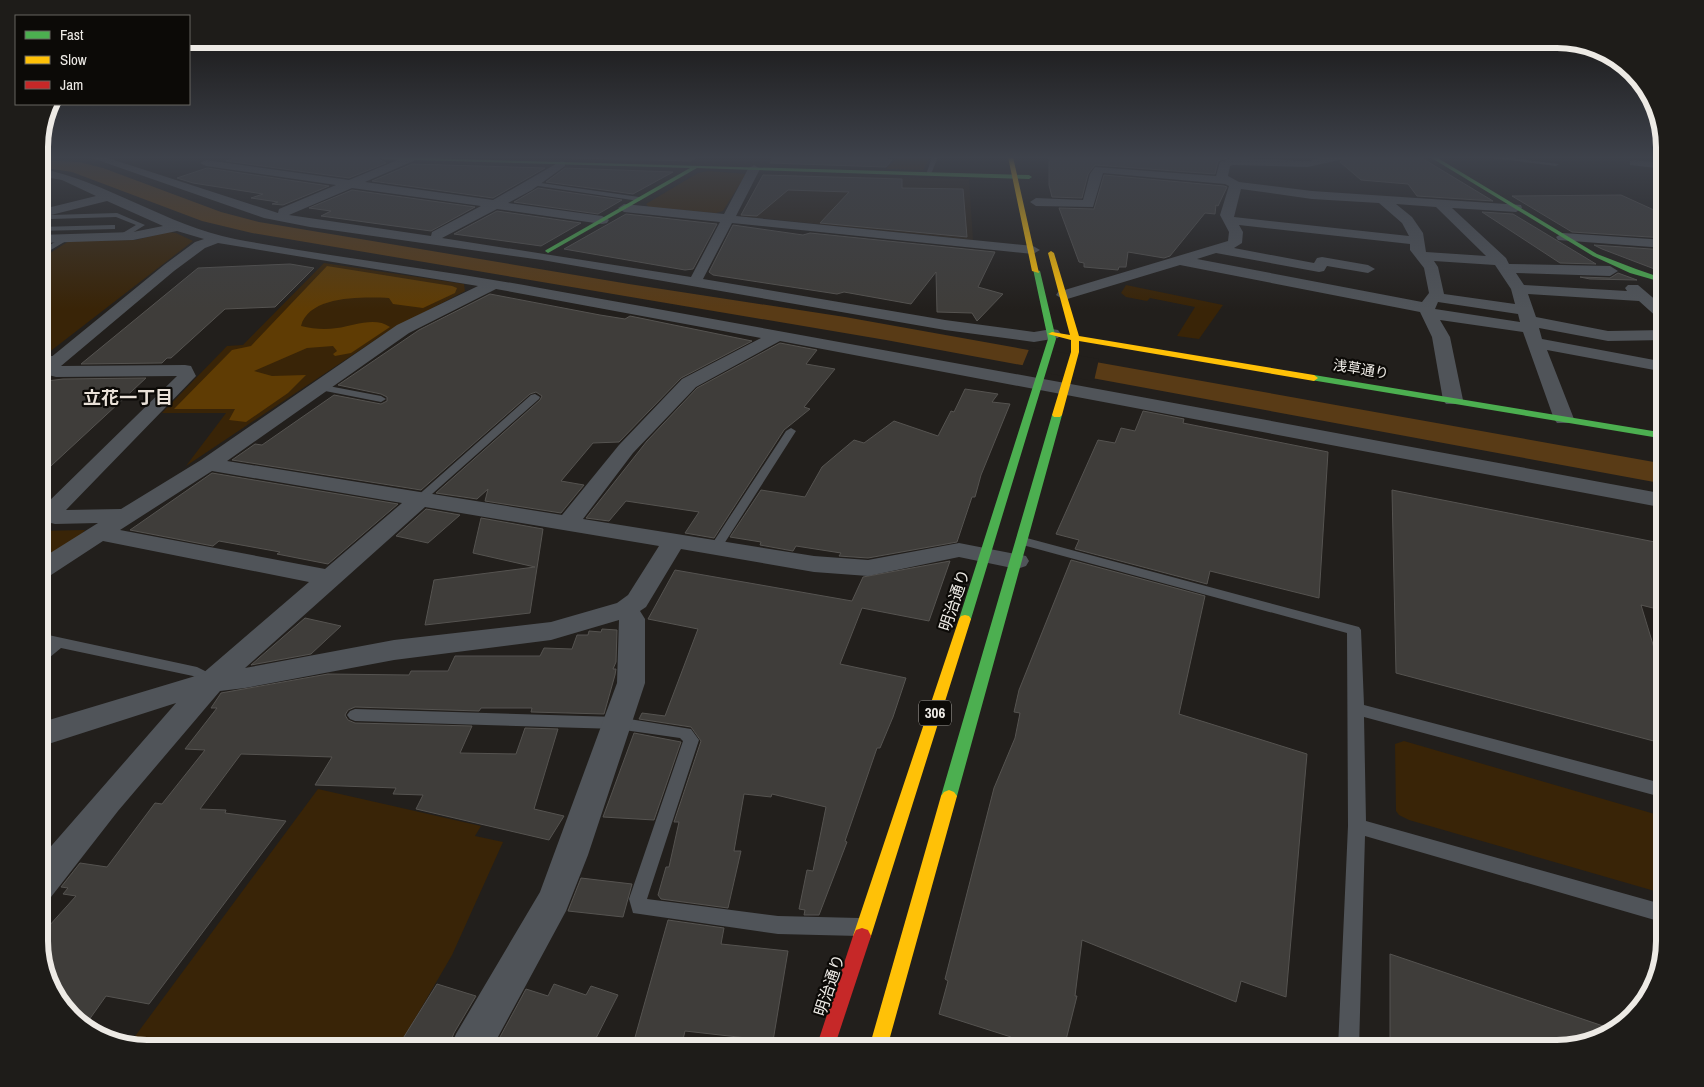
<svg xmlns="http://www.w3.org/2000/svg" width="1704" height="1087" font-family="'Archivo Narrow','Noto Sans JP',sans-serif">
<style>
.built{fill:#2c241a}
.green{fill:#392407}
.forest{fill:#5f3c04}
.water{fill:#593b16}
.pier{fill:#221f1c}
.building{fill:#3f3d3a;stroke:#555350}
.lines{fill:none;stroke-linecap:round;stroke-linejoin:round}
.lane{fill:#505459;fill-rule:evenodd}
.street{fill:#505459;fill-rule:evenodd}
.fast{fill:#4caf50;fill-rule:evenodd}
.slow{fill:#ffc107;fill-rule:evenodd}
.jam{fill:#c62828;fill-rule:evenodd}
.labels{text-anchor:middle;stroke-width:4.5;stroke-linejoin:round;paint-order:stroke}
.far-street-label{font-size:14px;fill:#edeae5;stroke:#0c0a07}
.shield{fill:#0c0a07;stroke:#aaa7a2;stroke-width:1}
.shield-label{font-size:15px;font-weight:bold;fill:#edeae5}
.street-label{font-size:16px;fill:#edeae5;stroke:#0c0a07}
.neighbourhood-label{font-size:18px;font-weight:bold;fill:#e9e1d8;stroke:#0c0a07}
.rim{fill:none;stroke:#edeae5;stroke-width:6}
</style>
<rect width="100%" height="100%" fill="#221f1c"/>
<path class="built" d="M 763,174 L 969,179 L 973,240 L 740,216 Z"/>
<path class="green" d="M 898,157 L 930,157 L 923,170 L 886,169 Z
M 708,171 L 746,174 L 723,211 L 716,213 L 649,207 L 646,204 L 698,173 Z
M 168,232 L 176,233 L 193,241 L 39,360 L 39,260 L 69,241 L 136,240 Z
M 324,263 L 464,284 L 465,291 L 387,332 L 186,466 L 226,413 L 162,413 L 227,346 L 243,345 Z
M 1126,285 L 1223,305 L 1199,339 L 1177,336 L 1195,307 L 1150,298 L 1147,301 L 1126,297 L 1121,293 Z
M 85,530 L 79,537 L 39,561 L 39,531 Z
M 1404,741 L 1665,817 L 1665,894 L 1409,820 L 1399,815 L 1396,811 L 1395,744 Z
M 318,789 L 481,826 L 475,836 L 503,842 L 452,955 L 398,1048 L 147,1048 L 130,1043 Z"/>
<path class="forest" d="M 327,266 L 452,286 L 457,288 L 455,293 L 423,308 L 393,304 L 389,298 C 364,297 309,295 301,326 C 313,329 325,330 337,328 C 353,326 375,316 390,327 L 351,353 L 335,356 L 333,354 L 337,351 L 333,346 L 307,348 L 254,371 L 272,376 L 306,375 L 288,393 L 246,422 L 229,420 L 235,409 L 174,409 L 232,350 L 251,346 Z"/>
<path class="water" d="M 39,160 L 79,162 L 103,168 L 221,212 L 259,222 L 629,284 L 845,317 L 1665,464 L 1665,484 L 886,340 L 252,233 L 202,221 L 72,172 L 39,167 Z"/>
<path class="pier" d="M 1030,347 L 1099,359 L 1094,381 L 1021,369 Z"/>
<path class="building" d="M 239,157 L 375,157 L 386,163 L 349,178 L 226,161 Z
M 543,157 L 697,157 L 690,161 Z
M 774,157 L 888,157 L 885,159 L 892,160 L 886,167 L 770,163 Z
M 1049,157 L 1230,157 L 1218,161 L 1215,174 L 1095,165 L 1088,174 L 1082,198 L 1052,197 L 1049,185 Z
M 1347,157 L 1420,157 L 1493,201 L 1417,196 L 1408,184 L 1361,180 L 1340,162 Z
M 412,164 L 545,168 L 493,198 L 372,181 Z
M 207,168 L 329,186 L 283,205 L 272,204 L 278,202 L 251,198 L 263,194 L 193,183 L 177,178 Z
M 565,168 L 673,172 L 633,194 L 546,182 Z
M 763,175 L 902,179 L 902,188 L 963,189 L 967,237 L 820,223 L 849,192 L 788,190 L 757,216 L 741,215 Z
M 1104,175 L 1224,186 L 1227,187 L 1218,206 L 1216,205 L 1215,214 L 1205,213 L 1170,256 L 1164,258 L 1128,252 L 1126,267 L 1119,267 L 1118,270 L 1084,267 L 1084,263 L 1079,262 L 1059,208 L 1094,209 Z
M 538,188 L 622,200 L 598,214 L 514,202 Z
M 352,190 L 475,207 L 431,231 L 321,216 L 331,211 L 309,208 Z
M 1621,195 L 1665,215 L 1665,238 L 1572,232 L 1512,196 Z
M 497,211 L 581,223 L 541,246 L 454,234 Z
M 1482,212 L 1513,214 L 1596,264 L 1560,263 Z
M 626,214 L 717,224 L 693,269 L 685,270 L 564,249 Z
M 733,225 L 803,235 L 810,233 L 995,252 L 978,287 L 1003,294 L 977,321 L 972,313 L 937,312 L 936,272 L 911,304 L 844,292 L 837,294 L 713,275 L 709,272 Z
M 1594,245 L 1665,250 L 1665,273 L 1602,249 Z
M 290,264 L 314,268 L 275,307 L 225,309 L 171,358 L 167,358 L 162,363 L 81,364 L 198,268 Z
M 1618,273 L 1637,280 L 1590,279 L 1580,277 L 1610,278 Z
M 490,294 L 600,315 L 625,319 L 630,316 L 752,341 L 681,378 L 619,442 L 593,443 L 561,481 L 584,485 L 561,513 L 485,501 L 488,489 L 477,499 L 436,493 L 540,400 L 542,396 L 536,392 L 530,394 L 421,490 L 232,460 L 255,444 L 262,445 L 334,395 L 381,404 L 387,401 L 387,397 L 381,394 L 338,385 L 419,330 Z
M 780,343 L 817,350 L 806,364 L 835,369 L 804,407 L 810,409 L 784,430 L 714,538 L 685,533 L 699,512 L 626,501 L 609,521 L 586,518 L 647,441 L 697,388 Z
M 146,378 L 39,477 L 39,388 L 47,381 L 63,379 Z
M 965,389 L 998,394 L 992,402 L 1010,404 L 981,475 L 975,497 L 972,497 L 957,542 L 868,558 L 839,556 L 841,553 L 796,546 L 793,551 L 760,545 L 761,542 L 730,537 L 761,490 L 805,497 L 822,467 L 854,440 L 864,443 L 894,421 L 938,436 L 951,411 L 954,412 Z
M 1143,411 L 1184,419 L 1183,423 L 1328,452 L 1319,598 L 1210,571 L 1207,584 L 1075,549 L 1079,540 L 1056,534 L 1098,440 L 1115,443 L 1121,428 L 1135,431 Z
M 212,473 L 398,504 L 328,564 L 277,554 L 280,552 L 219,541 L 213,546 L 130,530 Z
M 1392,490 L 1665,544 L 1665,611 L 1641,605 L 1665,684 L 1665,744 L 1396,673 Z
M 426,509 L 460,515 L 428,543 L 396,536 Z
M 481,518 L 543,529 L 530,613 L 425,625 L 434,580 L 535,567 L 473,553 Z
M 1071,560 L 1205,596 L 1179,714 L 1307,754 L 1286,997 L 1241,981 L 1236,1002 L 1082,940 L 1075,996 L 1077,996 L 1064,1048 L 1008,1048 L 1011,1037 L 939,1014 L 948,981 L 945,979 L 994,788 L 1015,738 L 1020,713 L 1014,712 L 1019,690 Z
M 950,561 L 929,621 L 862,608 L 840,664 L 906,678 L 893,717 L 880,748 L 877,748 L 845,841 L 847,842 L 819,915 L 804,915 L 805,910 L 799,909 L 807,870 L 813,871 L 826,807 L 772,794 L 771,797 L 744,794 L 734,851 L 741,851 L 728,908 L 661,899 L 658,895 L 666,867 L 669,867 L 679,822 L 674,822 L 701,741 L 691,727 L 639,719 L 642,713 L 665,716 L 698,629 L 648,619 L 675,570 L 852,601 L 863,577 Z
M 305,618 L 341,626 L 311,654 L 251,665 Z
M 602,629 L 617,630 L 616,662 L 613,669 L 616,669 L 615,675 L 604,714 L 531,712 L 532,708 L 481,708 L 479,711 L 355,707 L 348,710 L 345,715 L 348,720 L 355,723 L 472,726 L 460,753 L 516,754 L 525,728 L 558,729 L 534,809 L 564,816 L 549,840 L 416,809 L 423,795 L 393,794 L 396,788 L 315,785 L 332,757 L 241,754 L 200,809 L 226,810 L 225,813 L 286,821 L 149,1004 L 106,996 L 84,1027 L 53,994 L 39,947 L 39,937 L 76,896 L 63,894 L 68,888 L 61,887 L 80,863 L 107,867 L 155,803 L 162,804 L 205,750 L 185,749 L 217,708 L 211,708 L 221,693 L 328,674 L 409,675 L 411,671 L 448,671 L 455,656 L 540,656 L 544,648 L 572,649 L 577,635 L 588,635 L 589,631 L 601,632 Z
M 634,733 L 681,742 L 654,820 L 603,817 Z
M 581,878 L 632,884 L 623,917 L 568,911 Z
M 668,920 L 724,928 L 721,944 L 788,951 L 773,1041 L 685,1031 L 681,1048 L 632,1048 Z
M 1390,954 L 1615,1030 L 1611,1034 L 1558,1048 L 1390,1048 Z
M 437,984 L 476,996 L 454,1033 L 448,1048 L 397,1048 Z
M 554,984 L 586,995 L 591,986 L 618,995 L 591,1048 L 494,1048 L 526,989 L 548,996 Z"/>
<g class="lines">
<path class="lane" d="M 932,157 L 938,157 L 931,174 L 926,175 Z
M 1485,157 L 1501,157 L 1559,164 L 1556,166 Z
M 534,182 L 639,197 L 642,199 L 639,201 L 532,185 Z
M 117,213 L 145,225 L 124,238 L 121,238 L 121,234 L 136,225 L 116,217 L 51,219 L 48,217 L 51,215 Z
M 112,225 L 115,225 L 115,229 L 39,231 L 39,227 Z
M 64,236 L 71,238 L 39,257 L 39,252 Z
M 39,356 L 58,356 L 63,359 L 58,362 L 39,362 Z
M 318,384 L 381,396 L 386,399 L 381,402 L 315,389 L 315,385 Z
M 535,394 L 540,397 L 539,399 L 423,502 L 415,502 L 413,500 L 415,498 L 531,395 Z
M 791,428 L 796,431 L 722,547 L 720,550 L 712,550 L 710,547 L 786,431 Z
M 1023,537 L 1359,627 L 1361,630 L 1364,705 L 1665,784 L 1665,798 L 1364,717 L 1366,821 L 1665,905 L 1665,923 L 1365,836 L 1359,1048 L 1338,1048 L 1348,826 L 1347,633 L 1019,544 L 1017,541 L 1019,538 Z
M 39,633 L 197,667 L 217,677 L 219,681 L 217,685 L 212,686 L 193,676 L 61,648 L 44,662 L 39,663 L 39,650 L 46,645 L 39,643 Z
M 355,709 L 617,717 L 691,729 L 699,740 L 647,899 L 778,916 L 859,918 L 866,921 L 868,927 L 866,933 L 859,936 L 778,934 L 633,913 L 629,899 L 683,741 L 680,738 L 617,729 L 355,721 L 350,719 L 347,715 L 350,711 Z"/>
<path class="street" d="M 89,157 L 105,157 L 278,213 L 279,209 L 336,185 L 206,166 L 200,163 L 206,160 L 349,180 L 405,157 L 419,157 L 418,159 L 365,182 L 493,200 L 561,161 L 565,162 L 565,166 L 532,190 L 508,203 L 602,216 L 609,220 L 607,223 L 602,224 L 497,209 L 442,238 L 691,277 L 720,222 L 624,212 L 618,208 L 624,204 L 724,214 L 748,169 L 754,165 L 760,169 L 736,216 L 1033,246 L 1040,250 L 1033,254 L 732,223 L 703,279 L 945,320 L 1034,332 L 1052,329 L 1058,330 L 1061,334 L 1058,338 L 1034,342 L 945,330 L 542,260 L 310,227 L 264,218 ZM 352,188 L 481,206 L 432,232 L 431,236 L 289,215 Z
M 1326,157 L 1345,157 L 1343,159 L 1308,167 L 1233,165 L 1230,166 L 1228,176 L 1239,182 L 1312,191 L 1521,205 L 1522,208 L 1516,212 L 1452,208 L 1506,258 L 1509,264 L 1610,266 L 1618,271 L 1610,276 L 1516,273 L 1524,285 L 1627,291 L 1625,288 L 1628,285 L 1638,285 L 1665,308 L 1665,321 L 1659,319 L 1639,301 L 1528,294 L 1536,317 L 1608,331 L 1665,330 L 1665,340 L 1608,341 L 1539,328 L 1542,339 L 1665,362 L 1665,372 L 1547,350 L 1574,419 L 1571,423 L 1557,423 L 1554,419 L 1523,332 L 1440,320 L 1450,337 L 1463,400 L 1460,404 L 1446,404 L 1443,400 L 1432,337 L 1420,312 L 1180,265 L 1064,300 L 1056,295 L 1058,292 L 1228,241 L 1229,232 L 1220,215 L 1229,186 L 1225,184 L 1103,173 L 1093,207 L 1036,206 L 1030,202 L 1036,198 L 1083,200 L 1090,174 L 1095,167 L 1216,176 L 1220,162 L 1231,158 L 1308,161 ZM 1241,189 L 1312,199 L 1379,203 L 1402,223 L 1409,236 L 1234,217 ZM 1396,204 L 1436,207 L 1486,256 L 1426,252 L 1423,233 L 1412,217 ZM 1239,225 L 1410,244 L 1410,250 L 1424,268 L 1429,293 L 1422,302 L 1197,259 L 1216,253 L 1319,272 L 1324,271 L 1327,266 L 1368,273 L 1375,269 L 1368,265 L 1322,257 L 1317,258 L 1314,263 L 1234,248 L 1242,243 L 1243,232 ZM 1434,261 L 1495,265 L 1511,289 L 1515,304 L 1444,294 L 1438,267 ZM 1438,302 L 1518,314 L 1520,322 L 1435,309 Z
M 1634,160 L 1665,163 L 1665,169 L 1630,165 L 1630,161 Z
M 39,168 C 108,182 166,225 235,239 C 336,258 438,269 540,288 C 915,355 1290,424 1665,494 L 1665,508 L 780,341 L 696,387 L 633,453 L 583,519 L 814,556 L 868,560 L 959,543 L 1026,556 L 1029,561 L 1026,566 L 1017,569 L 959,557 L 868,576 L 814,572 L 681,549 L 646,607 L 640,611 L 645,619 L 645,683 L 588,855 L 566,911 L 492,1048 L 450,1048 L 456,1034 L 540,892 L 617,683 L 619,620 L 551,640 L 394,660 L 245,688 L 220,691 L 118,811 L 51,897 L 39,902 L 39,860 L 176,703 L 39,747 L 39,723 L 202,674 L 309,582 L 103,541 L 48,577 L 39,579 L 39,560 L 98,523 L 55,524 L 47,522 L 44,517 L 43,507 L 177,376 L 56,377 L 41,373 L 39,367 L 164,265 L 195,242 L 204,239 L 177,231 L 133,240 L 39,243 L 39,235 L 133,232 L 163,226 L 107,201 L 39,218 L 39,210 L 96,196 L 62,180 L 39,176 ZM 218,243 L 478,286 L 397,325 L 201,460 L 121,509 L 66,510 L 196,376 L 191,366 L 185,365 L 61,366 L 174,271 L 205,248 ZM 496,289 L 761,338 L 682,379 L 619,445 L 562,515 L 227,461 L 409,333 ZM 212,471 L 402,503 L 325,569 L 120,530 ZM 425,507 L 659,546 L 628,595 L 617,603 L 551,622 L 394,640 L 245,668 Z
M 1563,233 L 1665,240 L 1665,248 L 1558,240 L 1556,237 Z"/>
<path class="fast" d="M 381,157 L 1029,175 L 1032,177 L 1029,179 L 697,168 L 548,253 L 545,251 L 546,250 L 690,168 L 383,159 Z
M 1430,157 L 1436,157 L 1597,254 L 1636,269 L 1665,279 L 1665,283 L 1630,273 L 1593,256 Z
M 1033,269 L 1040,271 L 1056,339 L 971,619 L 969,622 L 961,622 L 959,619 L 1048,339 Z
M 1314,375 L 1665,433 L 1665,439 L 1311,380 L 1311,376 Z
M 1057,412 L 1062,415 L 957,796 L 954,800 L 949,802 L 944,800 L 941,796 L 1052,415 Z"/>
<path class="slow" d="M 1008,157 L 1013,157 L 1039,273 L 1032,271 Z
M 1051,251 L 1054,253 L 1079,336 L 1314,375 L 1318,378 L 1314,381 L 1079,341 L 1079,352 L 1062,415 L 1060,417 L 1054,417 L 1052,415 L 1071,352 L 1071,340 L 1048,334 L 1052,332 L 1070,335 L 1048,253 Z
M 965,615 L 969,616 L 971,619 L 871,936 L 868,942 L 862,944 L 856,942 L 853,936 L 959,619 L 961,616 Z
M 949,790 L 954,792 L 957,796 L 887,1048 L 869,1048 L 941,796 L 944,792 Z"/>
<path class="jam" d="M 862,928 L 868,930 L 871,936 L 834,1048 L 816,1048 L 853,936 L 856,930 Z"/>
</g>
<linearGradient id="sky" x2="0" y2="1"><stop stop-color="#13110f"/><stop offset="0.51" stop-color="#3e424b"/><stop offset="1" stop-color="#3e424b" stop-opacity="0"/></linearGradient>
<rect width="1704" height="309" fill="url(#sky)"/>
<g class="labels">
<g class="far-street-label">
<text transform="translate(1361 369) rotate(9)" y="5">浅草通り</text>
</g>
<rect class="shield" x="919" y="700.5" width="32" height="25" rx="4"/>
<g class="shield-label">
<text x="935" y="718">306</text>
</g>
<g class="street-label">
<text transform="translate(954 600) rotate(-72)" y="6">明治通り</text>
<text transform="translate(829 985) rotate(-72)" y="6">明治通り</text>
</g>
<g class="neighbourhood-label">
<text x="128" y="404">立花一丁目</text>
</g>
</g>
<path d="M0 0H1704V1087H0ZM147 48H1557A99 99 0 0 1 1656 147V941A99 99 0 0 1 1557 1040H147A99 99 0 0 1 48 941V147A99 99 0 0 1 147 48Z" fill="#1e1c19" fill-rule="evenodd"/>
<path class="rim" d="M147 48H1557A99 99 0 0 1 1656 147V941A99 99 0 0 1 1557 1040H147A99 99 0 0 1 48 941V147A99 99 0 0 1 147 48Z"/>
<rect x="15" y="15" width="175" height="90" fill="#0c0a07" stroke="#666460"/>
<rect x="25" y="31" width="25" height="8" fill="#4caf50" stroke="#666460"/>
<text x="60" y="40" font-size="15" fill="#edeae5">Fast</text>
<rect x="25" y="56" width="25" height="8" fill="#ffc107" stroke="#666460"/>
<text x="60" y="65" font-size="15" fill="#edeae5">Slow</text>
<rect x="25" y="81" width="25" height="8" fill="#c62828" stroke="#666460"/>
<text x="60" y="90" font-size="15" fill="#edeae5">Jam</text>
</svg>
